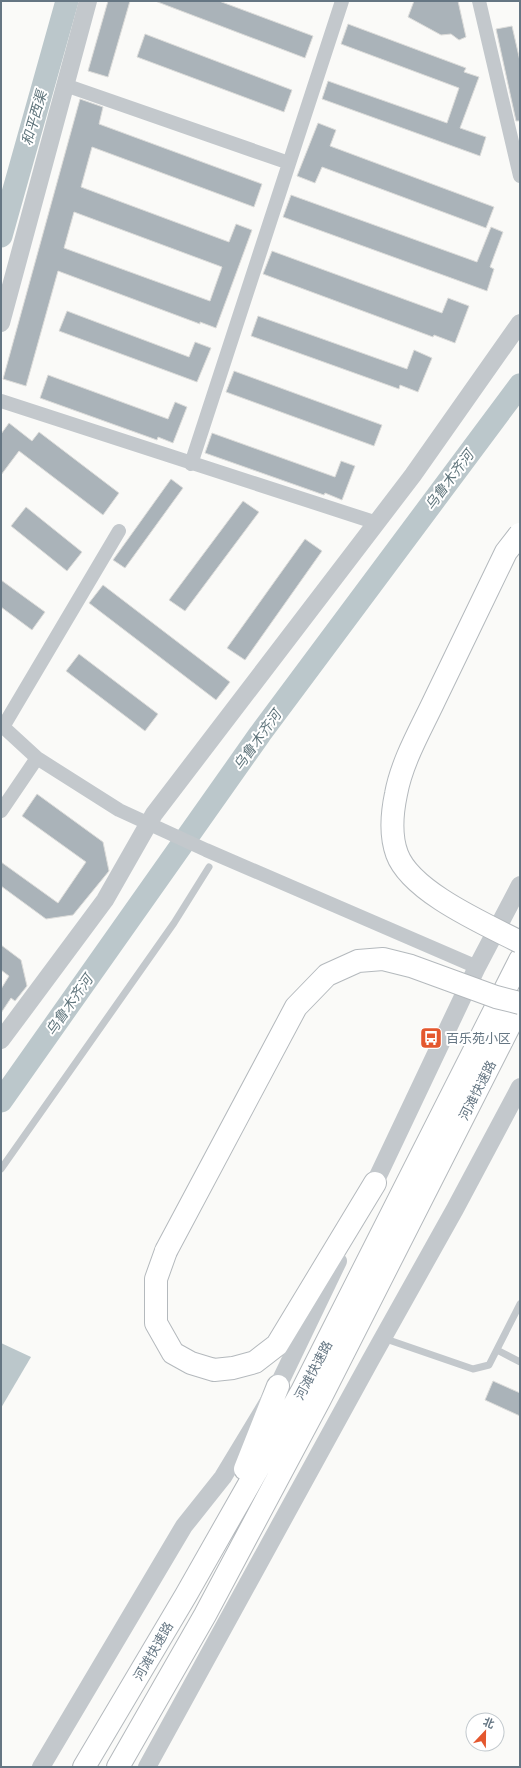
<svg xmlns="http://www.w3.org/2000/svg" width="521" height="1768" font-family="'Open Sans','Noto Sans SC',sans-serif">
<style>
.water{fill:#bbc7cb}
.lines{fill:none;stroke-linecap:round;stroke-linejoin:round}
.river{stroke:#bbc7cb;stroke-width:23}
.building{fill:#aab3b9;stroke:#dcdcda;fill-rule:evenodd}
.trunk-casing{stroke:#b4b9bd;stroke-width:24}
.service{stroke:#c3c8cc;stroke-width:7}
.minor{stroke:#c3c8cc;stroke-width:14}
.tertiary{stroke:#c3c8cc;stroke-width:18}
.trunk{stroke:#fff;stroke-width:22}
.trunk-bridge-casing{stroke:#b4b9bd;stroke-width:24;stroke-linecap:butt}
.trunk-bridge{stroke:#fff;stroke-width:22}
.labels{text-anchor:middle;stroke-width:4;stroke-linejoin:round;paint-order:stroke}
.poi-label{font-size:13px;fill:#657683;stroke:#fff;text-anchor:start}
.street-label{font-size:13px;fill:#657683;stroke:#fff}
.water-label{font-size:14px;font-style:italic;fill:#60757c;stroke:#fff}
</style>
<rect width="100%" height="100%" fill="#fafaf8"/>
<path class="water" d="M 1,1343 L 31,1357 L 1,1408 Z"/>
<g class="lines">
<path class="river" d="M 1,236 L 67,1
M 1,1101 L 260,734 L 520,385"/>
</g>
<path class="building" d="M 108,1 L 130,1 L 108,77 L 88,71 Z
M 155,1 L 219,1 L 313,36 L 305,58 Z
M 414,1 L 458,1 L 466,37 L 459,40 L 451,34 L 441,35 L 408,17 Z
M 348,24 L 466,68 L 464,72 L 479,77 L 460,128 L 486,137 L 480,156 L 322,99 L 328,81 L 447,123 L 459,88 L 341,44 Z
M 512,26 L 520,61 L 520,121 L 516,121 L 496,29 Z
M 145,34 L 292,90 L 284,112 L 137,57 Z
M 80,99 L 103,107 L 99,124 L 262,184 L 254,207 L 92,147 L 81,187 L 229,242 L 236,224 L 252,230 L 216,328 L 200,322 L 200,324 L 58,271 L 26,386 L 3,379 ZM 74,212 L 222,267 L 210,301 L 64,248 Z
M 318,123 L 336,130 L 330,146 L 494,207 L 486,228 L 322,167 L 315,183 L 297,176 Z
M 291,195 L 477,262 L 491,227 L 503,232 L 490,267 L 494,269 L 487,291 L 283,217 Z
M 272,251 L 442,313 L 448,298 L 469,306 L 455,343 L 434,335 L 433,337 L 263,274 Z
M 67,311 L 189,357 L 195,342 L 211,348 L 197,382 L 59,331 Z
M 258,316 L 407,369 L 414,350 L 432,358 L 418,392 L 400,385 L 399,389 L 251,336 Z
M 234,371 L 382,425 L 374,446 L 226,392 Z
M 48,375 L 168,419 L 175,402 L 187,407 L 173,443 L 158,437 L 157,440 L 40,398 Z
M 9,423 L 32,441 L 39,432 L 119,493 L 103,515 L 19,451 L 1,475 L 1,434 Z
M 212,433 L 335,477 L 341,461 L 355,466 L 342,500 L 325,493 L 324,495 L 205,453 Z
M 171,479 L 183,488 L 125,568 L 113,560 Z
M 243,501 L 259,512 L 185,611 L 169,600 Z
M 26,507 L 82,552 L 67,571 L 11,526 Z
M 305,539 L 322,551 L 245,660 L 227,648 Z
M 1,580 L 45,612 L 32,630 L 1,607 Z
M 103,585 L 230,682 L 216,700 L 89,603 Z
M 79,654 L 158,714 L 145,731 L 66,671 Z
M 37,794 L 103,842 L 109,871 L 73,915 L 46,919 L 1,886 L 1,862 L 58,903 L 86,862 L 22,816 Z
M 1,945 L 21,960 L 27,986 L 15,1001 L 11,998 L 1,1013 L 1,989 L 9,976 L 1,970 Z
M 493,1381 L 520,1393 L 520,1416 L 485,1400 Z"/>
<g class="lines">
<g class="trunk-casing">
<path id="trunk" d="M 166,1251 L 156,1279 L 156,1323 L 173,1353 L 191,1363 L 214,1370 L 233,1368 L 255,1362 L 277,1345 L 375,1183
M 245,1469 L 278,1386
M 84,1767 L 186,1595 L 302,1391 L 520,960
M 118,1767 L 205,1615 L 320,1399 L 520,1005"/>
</g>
<path class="service" d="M 1,1169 L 174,923 L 209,867
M 383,1338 L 473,1369 L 489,1365 L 520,1304
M 497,1350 L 520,1362"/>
<path class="minor" d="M 479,1 L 520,176
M 65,85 L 289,163
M 1,401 L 377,523
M 191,464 L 342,1
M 1,725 L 37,758 L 119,810 L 206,850 L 477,967
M 3,727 L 119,531
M 1,811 L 37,758"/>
<path class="tertiary" d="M 1,323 L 88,1
M 1,1040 L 105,900 L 154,814 L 413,475 L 520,323
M 369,1195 L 477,967 L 520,885
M 41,1767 L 184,1526 L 223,1477 L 278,1386 L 338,1261
M 147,1767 L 370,1361 L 455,1209 L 520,1087"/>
<use href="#trunk" class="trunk"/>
<g class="trunk-bridge-casing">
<path id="trunk-bridge" d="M 520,534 L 506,552 C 482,601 459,650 435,699 C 421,729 402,761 396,794 C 392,813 390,835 397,854 C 411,892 485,924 520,942
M 166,1251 L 296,1007 L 327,975 L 358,961 L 383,959 L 411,966 L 496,997 L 520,1003"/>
</g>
<use href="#trunk-bridge" class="trunk-bridge"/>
</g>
<defs>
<g id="bus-square" transform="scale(1.15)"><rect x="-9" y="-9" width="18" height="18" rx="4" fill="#e4572e" stroke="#fff"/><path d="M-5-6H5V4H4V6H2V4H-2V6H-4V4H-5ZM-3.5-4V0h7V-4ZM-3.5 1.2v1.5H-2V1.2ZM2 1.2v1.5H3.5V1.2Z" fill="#fff"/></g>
</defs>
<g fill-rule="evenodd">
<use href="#bus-square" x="431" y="1038"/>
</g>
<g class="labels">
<g class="poi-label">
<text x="446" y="1043">百乐苑小区</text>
</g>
<g class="street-label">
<text transform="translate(477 1090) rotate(-63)" y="5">河滩快速路</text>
<text transform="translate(313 1370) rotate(-62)" y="5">河滩快速路</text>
<text transform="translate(153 1651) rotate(-60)" y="5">河滩快速路</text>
</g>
<g class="water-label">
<text transform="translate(34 118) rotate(-74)" y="5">和平西渠</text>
<text transform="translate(449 480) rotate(-53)" y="5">乌鲁木齐河</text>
<text transform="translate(257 740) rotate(-54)" y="5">乌鲁木齐河</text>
<text transform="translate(69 1005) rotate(-55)" y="5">乌鲁木齐河</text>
</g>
</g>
<rect width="521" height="1768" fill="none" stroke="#657683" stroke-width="4"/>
<g transform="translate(485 1732) rotate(22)"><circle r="19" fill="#ffffff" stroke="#c1c8cd"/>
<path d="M0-3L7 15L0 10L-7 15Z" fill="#e4572e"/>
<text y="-6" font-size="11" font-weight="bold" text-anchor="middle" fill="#657683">北</text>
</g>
</svg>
